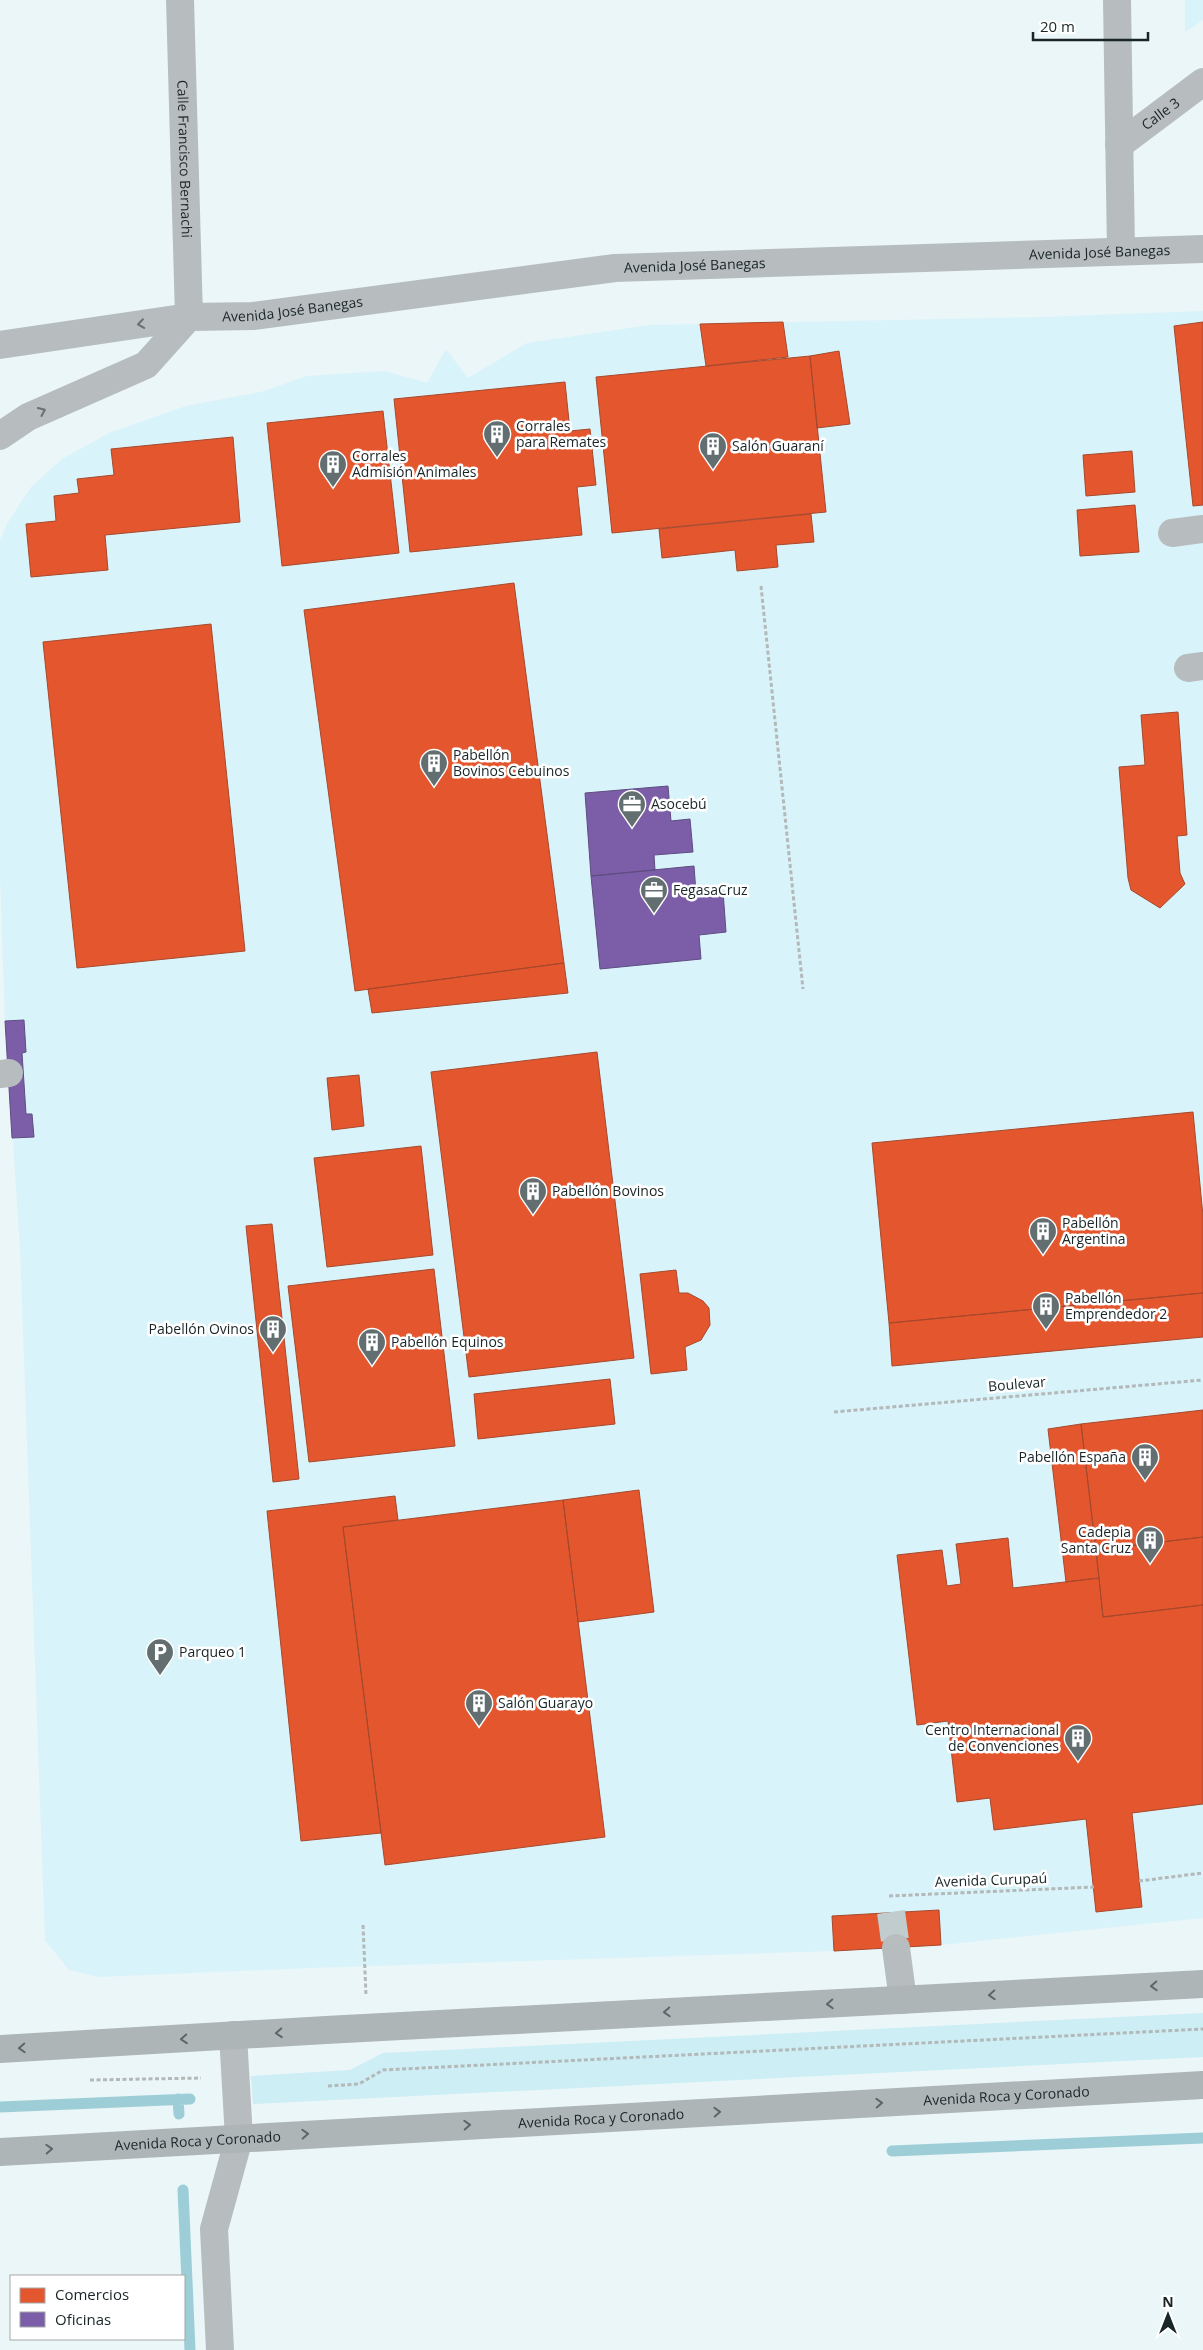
<svg xmlns="http://www.w3.org/2000/svg" width="1203" height="2350" font-family="'Open Sans',sans-serif">
<style>
.built{fill:#d8f3f9}
.green{fill:#cceef4}
.shops{fill:#e4572e;stroke:#a7482c}
.offices{fill:#7b5ea7;stroke:#5e4d81}
.lines{fill:none;stroke-linecap:round;stroke-linejoin:round}
.stream{stroke:#9dced7;stroke-width:11}
.minor-tunnel{stroke:#c1ccce;stroke-width:28;stroke-dasharray:28 14;stroke-linecap:butt}
.path{stroke:#b3b8b9;stroke-width:3;stroke-dasharray:4 2.5;stroke-linecap:butt}
.minor{stroke:#b7bdbe;stroke-width:28}
.major{stroke:#aeb5b7;stroke-width:28}
.oneway{stroke:#687172}
.oneway2{stroke:#5c6668}
.labels{text-anchor:middle;stroke-width:5;stroke-linejoin:round;paint-order:stroke}
.street-label{font-size:14px;fill:#192527;stroke:#fff}
.poi-label{font-size:14px;fill:#192527;stroke:#fff;text-anchor:start}
</style>
<rect width="100%" height="100%" fill="#ebf6f8"/>
<path class="built" d="M 1185,0 L 1203,0 L 1203,20 L 1185,32 Z
M 1203,311 L 1203,1918 L 941,1945 L 834,1951 L 311,1968 L 99,1977 L 69,1970 L 45,1940 L 20,1248 L 5,1021 L 0,876 L 0,540 L 7,524 L 31,487 L 62,459 L 109,433 L 186,406 L 265,391 L 306,376 L 385,371 L 427,383 L 446,349 L 468,378 L 527,343 L 650,325 L 1042,317 Z"/>
<path class="green" d="M 1203,2013 L 1203,2057 L 253,2104 L 251,2076 L 350,2070 L 383,2053 Z"/>
<path class="shops" d="M 783,322 L 788,357 L 706,366 L 700,324 Z
M 1203,322 L 1203,505 L 1193,506 L 1174,326 Z
M 839,351 L 850,424 L 817,428 L 810,356 Z
M 810,356 L 826,512 L 612,533 L 596,377 Z
M 565,382 L 570,431 L 590,429 L 596,485 L 577,487 L 582,535 L 410,552 L 394,399 Z
M 383,411 L 399,553 L 282,566 L 267,423 Z
M 233,437 L 240,522 L 105,535 L 108,570 L 31,577 L 26,524 L 56,521 L 54,496 L 79,493 L 77,479 L 114,475 L 111,449 Z
M 1132,451 L 1135,492 L 1086,496 L 1083,455 Z
M 1135,505 L 1139,552 L 1080,556 L 1077,510 Z
M 811,514 L 814,542 L 776,545 L 778,567 L 737,571 L 735,550 L 662,558 L 659,529 Z
M 514,583 L 564,963 L 355,991 L 304,610 Z
M 211,624 L 245,951 L 77,968 L 43,642 Z
M 1178,712 L 1187,835 L 1177,836 L 1180,873 L 1185,884 L 1160,908 L 1131,890 L 1128,878 L 1119,767 L 1145,765 L 1141,715 Z
M 564,963 L 568,993 L 372,1013 L 368,989 Z
M 597,1052 L 634,1358 L 469,1377 L 431,1072 Z
M 359,1075 L 364,1126 L 332,1130 L 327,1078 Z
M 1193,1112 L 1203,1216 L 1203,1293 L 889,1323 L 872,1143 Z
M 421,1146 L 433,1255 L 327,1267 L 314,1158 Z
M 272,1224 L 299,1479 L 273,1482 L 246,1226 Z
M 434,1269 L 455,1446 L 309,1462 L 288,1286 Z
M 676,1270 L 679,1293 L 688,1293 L 703,1301 L 709,1308 L 710,1325 L 701,1340 L 685,1347 L 687,1370 L 651,1374 L 640,1274 Z
M 1203,1293 L 1203,1337 L 892,1366 L 889,1323 Z
M 610,1379 L 615,1424 L 478,1439 L 474,1394 Z
M 1203,1410 L 1203,1537 L 1096,1550 L 1081,1424 Z
M 1081,1424 L 1099,1578 L 1066,1582 L 1048,1429 Z
M 639,1490 L 654,1612 L 578,1622 L 563,1500 Z
M 395,1496 L 398,1520 L 343,1527 L 381,1833 L 301,1841 L 267,1511 Z
M 563,1500 L 605,1837 L 385,1865 L 343,1527 Z
M 1203,1537 L 1203,1605 L 1103,1617 L 1096,1550 Z
M 1008,1538 L 1013,1588 L 1099,1578 L 1103,1617 L 1203,1605 L 1203,1804 L 1132,1813 L 1142,1907 L 1096,1912 L 1086,1819 L 994,1830 L 990,1798 L 957,1802 L 948,1721 L 917,1725 L 897,1555 L 942,1550 L 947,1586 L 961,1584 L 956,1544 Z
M 939,1910 L 941,1945 L 834,1951 L 832,1916 Z"/>
<path class="offices" d="M 668,786 L 671,821 L 690,819 L 693,852 L 654,855 L 655,870 L 591,876 L 585,793 Z
M 694,866 L 696,893 L 723,891 L 726,932 L 699,935 L 701,959 L 600,969 L 591,876 Z
M 24,1020 L 26,1052 L 22,1053 L 26,1114 L 32,1114 L 34,1137 L 12,1138 L 5,1021 Z"/>
<g class="lines">
<path class="stream" d="M 178,2099 L 179,2114
M 0,2107 L 190,2099
M 892,2151 L 1203,2138
M 183,2190 L 190,2350"/>
<path class="minor-tunnel" d="M 891,1912 L 896,1948"/>
<path class="path" d="M 761,586 L 803,989
M 834,1412 L 1203,1380
M 1139,1881 L 1203,1873
M 889,1896 L 1094,1887
M 363,1925 L 366,1995
M 90,2080 L 201,2078
M 328,2086 L 359,2084 L 383,2070 L 1203,2029"/>
<g class="minor">
<path id="s1" d="M 180,0 L 189,317"/>
<path d="M 1117,0 L 1121,251"/>
<path id="s2" d="M 1119,145 L 1203,82"/>
<path id="s3" d="M 0,345 L 189,317 L 253,316 L 615,268 L 1203,249"/>
<path d="M 0,436 L 28,417 L 146,365 L 189,317"/>
<path d="M 1172,533 L 1203,529"/>
<path d="M 1188,668 L 1203,666"/>
<path d="M 0,1074 L 9,1073"/>
<path d="M 896,1948 L 903,2000"/>
<path d="M 220,2350 L 214,2229 L 239,2138 L 233,2035"/>
</g>
<g class="major">
<path d="M 0,2049 L 326,2030 L 1203,1984"/>
<path id="s4" d="M 0,2152 L 1203,2085"/>
</g>
</g>
<defs><path id="oneway-chevron" d="M-2-3.5L2.5 0L-2 3.5" fill="none" stroke-width="1.6" stroke-linecap="round" stroke-linejoin="round" transform="scale(1.25)"/></defs>
<g class="oneway">
<use href="#oneway-chevron" transform="translate(141 324) rotate(172)"/>
<use href="#oneway-chevron" transform="translate(42 411) rotate(-24)"/>
</g>
<g class="oneway2">
<use href="#oneway-chevron" transform="translate(1154 1986) rotate(177)"/>
<use href="#oneway-chevron" transform="translate(992 1995) rotate(177)"/>
<use href="#oneway-chevron" transform="translate(830 2004) rotate(177)"/>
<use href="#oneway-chevron" transform="translate(667 2012) rotate(177)"/>
<use href="#oneway-chevron" transform="translate(279 2033) rotate(176)"/>
<use href="#oneway-chevron" transform="translate(184 2039) rotate(176)"/>
<use href="#oneway-chevron" transform="translate(22 2048) rotate(177)"/>
<use href="#oneway-chevron" transform="translate(879 2103) rotate(-3)"/>
<use href="#oneway-chevron" transform="translate(717 2112) rotate(-3)"/>
<use href="#oneway-chevron" transform="translate(467 2125) rotate(-3)"/>
<use href="#oneway-chevron" transform="translate(305 2134) rotate(-3)"/>
<use href="#oneway-chevron" transform="translate(49 2149) rotate(-3)"/>
</g>
<defs>
<g id="building-pin" transform="scale(1.4375)"><path d="M0 17L-7.5 6A9.5 9.5 0 1 1 7.5 6Z" fill="#626e70" stroke="#fff"/><path d="M-4-6H4V6H1V3H-1V6H-4ZM-2.5-4.3h1.7v1.8h-1.7ZM.8-4.3h1.7v1.8H.8ZM-2.5-1h1.7V.8h-1.7ZM.8-1h1.7V.8H.8Z" fill="#fff"/></g>
<g id="office-pin" transform="scale(1.4375)"><path d="M0 17L-7.5 6A9.5 9.5 0 1 1 7.5 6Z" fill="#626e70" stroke="#fff"/><path d="M-6-3h4V-5.5h4V-3h4V5H-6ZM-1-4.5V-3h2v-1.5ZM-6 0V1H6V0Z" fill="#fff"/></g>
<g id="parking-pin" transform="scale(1.4375)"><path d="M0 17L-7.5 6A9.5 9.5 0 1 1 7.5 6Z" fill="#626e70" stroke="#fff"/><path d="M-3.5-5.5H1a3.5 3.5 0 0 1 0 7H-1V5.5H-3.5ZM-1-3.4V-.6H.8a1.4 1.4 0 0 0 0-2.8Z" fill="#fff"/></g>
</defs>
<g fill-rule="evenodd">
<use href="#building-pin" x="497" y="434"/>
<use href="#building-pin" x="713" y="446"/>
<use href="#building-pin" x="333" y="464"/>
<use href="#building-pin" x="434" y="763"/>
<use href="#office-pin" x="632" y="804"/>
<use href="#office-pin" x="654" y="890"/>
<use href="#building-pin" x="533" y="1191"/>
<use href="#building-pin" x="1043" y="1231"/>
<use href="#building-pin" x="1046" y="1306"/>
<use href="#building-pin" x="273" y="1329"/>
<use href="#building-pin" x="372" y="1342"/>
<use href="#building-pin" x="1145" y="1457"/>
<use href="#building-pin" x="1150" y="1540"/>
<use href="#parking-pin" x="160" y="1652"/>
<use href="#building-pin" x="479" y="1703"/>
<use href="#building-pin" x="1078" y="1738"/>
</g>
<g class="labels">
<g class="street-label">
<text dy="5" stroke="none"><textPath href="#s2" startOffset="52">Calle 3</textPath></text>
<text dy="5" stroke="none"><textPath href="#s1" startOffset="159">Calle Francisco Bernachi</textPath></text>
<text dy="5" stroke="none"><textPath href="#s3" startOffset="1105">Avenida José Banegas</textPath></text>
<text dy="5" stroke="none"><textPath href="#s3" startOffset="700">Avenida José Banegas</textPath></text>
<text dy="5" stroke="none"><textPath href="#s3" startOffset="295">Avenida José Banegas</textPath></text>
<text transform="translate(1017 1384) rotate(-5)" y="5">Boulevar</text>
<text transform="translate(991 1880) rotate(-2)" y="5">Avenida Curupaú</text>
<text dy="5" stroke="none"><textPath href="#s4" startOffset="1008">Avenida Roca y Coronado</textPath></text>
<text dy="5" stroke="none"><textPath href="#s4" startOffset="602">Avenida Roca y Coronado</textPath></text>
<text dy="5" stroke="none"><textPath href="#s4" startOffset="198">Avenida Roca y Coronado</textPath></text>
</g>
<g class="poi-label">
<text x="516" y="431">Corrales<tspan x="516" dy="16">para Remates</tspan></text>
<text x="732" y="451">Salón Guaraní</text>
<text x="352" y="461">Corrales<tspan x="352" dy="16">Admisión Animales</tspan></text>
<text x="453" y="760">Pabellón<tspan x="453" dy="16">Bovinos Cebuinos</tspan></text>
<text x="651" y="809">Asocebú</text>
<text x="673" y="895">FegasaCruz</text>
<text x="552" y="1196">Pabellón Bovinos</text>
<text x="1062" y="1228">Pabellón<tspan x="1062" dy="16">Argentina</tspan></text>
<text x="1065" y="1303">Pabellón<tspan x="1065" dy="16">Emprendedor 2</tspan></text>
<text x="254" y="1334" text-anchor="end">Pabellón Ovinos</text>
<text x="391" y="1347">Pabellón Equinos</text>
<text x="1126" y="1462" text-anchor="end">Pabellón España</text>
<text x="1131" y="1537" text-anchor="end">Cadepia<tspan x="1131" dy="16">Santa Cruz</tspan></text>
<text x="179" y="1657">Parqueo 1</text>
<text x="498" y="1708">Salón Guarayo</text>
<text x="1059" y="1735" text-anchor="end">Centro Internacional<tspan x="1059" dy="16">de Convenciones</tspan></text>
</g>
</g>
<rect x="10" y="2275" width="175" height="65" fill="#ffffff" stroke="#a3a8a9"/>
<rect x="20" y="2288" width="25" height="15" fill="#e4572e" stroke="#a3a8a9"/>
<text x="55" y="2300" font-size="15" fill="#192527">Comercios</text>
<rect x="20" y="2312" width="25" height="15" fill="#7b5ea7" stroke="#a3a8a9"/>
<text x="55" y="2325" font-size="15" fill="#192527">Oficinas</text>
<g transform="translate(1168 2315)" stroke="#ffffff" stroke-width="4" paint-order="stroke">
<path d="M0-4L9 19L0 12L-9 19Z" fill="#192527"/>
<text y="-8" font-size="14" font-weight="bold" text-anchor="middle" fill="#192527">N</text>
</g>
<path d="M1033 32v8h115v-8" fill="none" stroke="#192527" stroke-width="2.5"/>
<text x="1040" y="32" font-size="15" fill="#192527" stroke="#ffffff" stroke-width="4" paint-order="stroke">20 m</text>
</svg>
